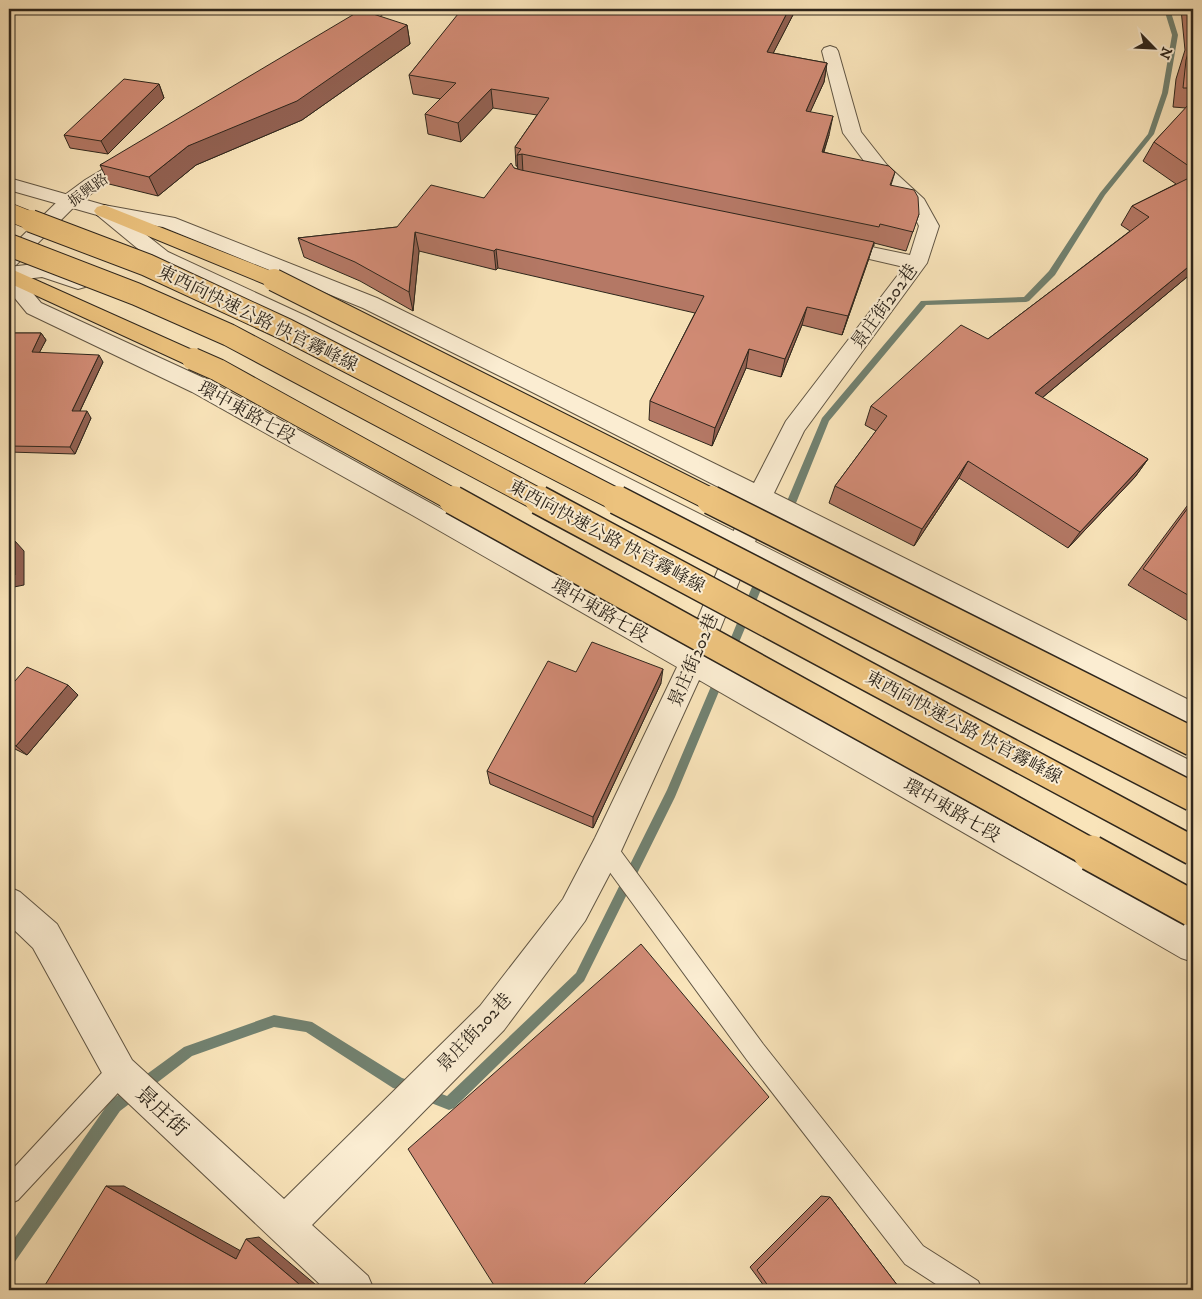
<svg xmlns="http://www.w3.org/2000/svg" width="1202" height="1299" font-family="'IM FELL DW Pica','Noto Serif TC',serif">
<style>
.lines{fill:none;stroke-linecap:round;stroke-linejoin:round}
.stream{fill:#728271;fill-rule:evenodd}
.service-casing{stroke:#615644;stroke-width:2}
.minor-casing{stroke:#615644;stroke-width:2}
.tertiary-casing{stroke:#615644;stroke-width:2}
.trunk-casing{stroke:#2e261c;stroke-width:2}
.service{fill:#fbedd2;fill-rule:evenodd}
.minor{fill:#fbedd2;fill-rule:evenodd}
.tertiary{fill:#fbedd2;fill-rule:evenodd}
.trunk{fill:#ecc27d;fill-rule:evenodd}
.trunk-bridge-far3-casing{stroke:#2e261c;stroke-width:19;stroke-linecap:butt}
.trunk-bridge-far2-casing{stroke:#2e261c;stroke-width:24;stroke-linecap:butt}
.trunk-bridge-far1-casing{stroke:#2e261c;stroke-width:31;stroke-linecap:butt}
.trunk-bridge-casing{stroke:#2e261c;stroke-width:38;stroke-linecap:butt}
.trunk-bridge-far3{stroke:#ecc27d;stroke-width:18}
.trunk-bridge-far2{stroke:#ecc27d;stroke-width:22}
.trunk-bridge-far1{stroke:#ecc27d;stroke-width:28}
.trunk-bridge{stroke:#ecc27d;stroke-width:35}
.wall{fill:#b47865;stroke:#2e261c}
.shaded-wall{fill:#926152;stroke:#2e261c}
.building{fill:#d18b75;stroke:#2e261c}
.labels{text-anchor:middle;stroke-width:4;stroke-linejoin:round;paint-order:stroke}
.far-street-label{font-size:15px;fill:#2e261c;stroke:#fbedd2}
.street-label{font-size:18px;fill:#2e261c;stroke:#fbedd2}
.near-street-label{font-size:21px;fill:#2e261c;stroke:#fbedd2}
</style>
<rect width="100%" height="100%" fill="#f9e4ba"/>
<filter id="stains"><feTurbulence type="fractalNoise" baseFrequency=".004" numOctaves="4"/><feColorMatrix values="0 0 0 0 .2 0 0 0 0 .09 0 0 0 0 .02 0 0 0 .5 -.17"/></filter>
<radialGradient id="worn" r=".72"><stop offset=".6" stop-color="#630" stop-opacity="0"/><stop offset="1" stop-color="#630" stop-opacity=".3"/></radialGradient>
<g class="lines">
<path class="stream" d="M 1164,9 L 1170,9 L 1178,35 L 1168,93 L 1154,134 L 1105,195 L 1055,275 L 1029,301 L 1026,302 L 926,305 L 829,421 L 792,513 L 787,517 L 784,516 L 782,513 L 822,418 L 921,301 L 1024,297 L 1049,271 L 1100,193 L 1148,134 L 1162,93 L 1172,35 Z
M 762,571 L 767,575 L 735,652 L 734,655 L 730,656 L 726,655 L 725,652 L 757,575 Z
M 720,673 L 724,674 L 725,677 L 675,797 L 584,981 L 454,1108 L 449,1110 L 421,1099 L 420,1094 L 421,1089 L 426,1088 L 447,1096 L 576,973 L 667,790 L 715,677 L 716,674 Z
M 274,1015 L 312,1022 L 402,1078 L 417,1083 L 418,1088 L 417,1093 L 412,1094 L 393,1088 L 306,1032 L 274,1027 L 192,1056 L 120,1111 L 14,1263 L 9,1265 L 9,1246 L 110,1101 L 184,1047 Z"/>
<g class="service-casing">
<path id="service" d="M 606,839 L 614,842 L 763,1044 L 923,1246 L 978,1281 L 982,1290 L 945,1290 L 905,1264 L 747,1060 L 598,856 L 595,849 L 598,842 Z
M 120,1060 L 129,1063 L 132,1072 L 129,1081 L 18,1200 L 9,1204 L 9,1173 L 111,1063 Z"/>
</g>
<g class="minor-casing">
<path id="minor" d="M 372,9 L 390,9 L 348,38 L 336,38 L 334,35 L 336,32 Z
M 830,46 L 836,48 L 838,51 L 861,132 L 887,165 L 924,199 L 939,226 L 927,263 L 804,431 L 774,493 L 1193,702 L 1193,729 L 767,512 L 709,657 L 1193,928 L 1193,962 L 1181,958 L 699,680 L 617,860 L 585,921 L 504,1030 L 312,1225 L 368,1276 L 374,1290 L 326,1290 L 108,1084 L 33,948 L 9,925 L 9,887 L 20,892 L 57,924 L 132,1060 L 284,1199 L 480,1006 L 563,899 L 595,838 L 677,667 L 412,515 L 192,392 L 27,313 L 9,291 L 9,271 L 16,273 L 41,303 L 208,380 L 687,645 L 746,501 L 532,392 L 363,308 L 163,227 L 104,217 L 97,215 L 94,211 L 97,207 L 104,205 L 175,218 L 377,298 L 754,483 L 786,421 L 904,267 L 826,249 L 823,245 L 826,241 L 833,239 L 910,255 L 919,226 L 909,206 L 873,173 L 843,133 L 822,51 L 824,48 Z
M 137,151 L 144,153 L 146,157 L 144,161 L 99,188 L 76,205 L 16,265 L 9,266 L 9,249 L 62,197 L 85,180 L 130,153 Z"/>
</g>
<g class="tertiary-casing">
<path id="tertiary" d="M 9,178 L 111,207 L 168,252 L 306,316 L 1193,762 L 1193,791 L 290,326 L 154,262 L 97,215 L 9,190 Z
M 43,263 L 85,277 L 88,282 L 85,287 L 78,289 L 42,277 L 9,281 L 9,267 Z"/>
</g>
<g class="trunk-casing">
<path id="trunk" d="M 104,205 L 281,275 L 284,280 L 281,285 L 274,287 L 267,285 L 97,215 L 94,211 L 97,207 Z
M 9,268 L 201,354 L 204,359 L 201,364 L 193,367 L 185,364 L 9,283 Z"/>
</g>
<use href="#service" class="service"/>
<use href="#minor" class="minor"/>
<use href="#tertiary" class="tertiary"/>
<use href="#trunk" class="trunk"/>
<g class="trunk-bridge-far3-casing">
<path id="trunk-bridge-far3" d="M 9,212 L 34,222"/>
</g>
<g class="trunk-bridge-far2-casing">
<path id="trunk-bridge-far2" d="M 31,221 L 147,265 L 287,330 L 619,501
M 9,245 L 136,294 L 229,335 L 541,501
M 274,280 L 714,501
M 193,359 L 218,370 L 455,501"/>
</g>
<g class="trunk-bridge-far1-casing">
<path id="trunk-bridge-far1" d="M 453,500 L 1093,854
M 539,500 L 1193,851
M 617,500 L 1193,797
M 711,500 L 1193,742"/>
</g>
<g class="trunk-bridge-casing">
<path id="trunk-bridge" d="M 1091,853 L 1193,909"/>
</g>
<use href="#trunk-bridge-far3" class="trunk-bridge-far3"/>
<use href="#trunk-bridge-far2" class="trunk-bridge-far2"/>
<use href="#trunk-bridge-far1" class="trunk-bridge-far1"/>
<use href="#trunk-bridge" class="trunk-bridge"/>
</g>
<path class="wall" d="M 463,9 L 796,9 L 773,53 L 827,63 L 824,82 L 810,112 L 829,135 L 824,152 L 895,172 L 891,185 L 919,214 L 906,251 L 874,243 L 874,246 L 873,246 L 868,261 L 842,335 L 802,325 L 781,377 L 746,368 L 712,446 L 649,420 L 650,401 L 695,313 L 498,268 L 496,270 L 419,251 L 413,311 L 360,281 L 304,257 L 298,238 L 397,227 L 484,198 L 514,168 L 518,169 L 517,166 L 516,166 L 515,147 L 537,115 L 493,108 L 461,142 L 428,134 L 425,114 L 441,99 L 413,94 L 409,75 Z
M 1181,9 L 1193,9 L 1193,272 L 1042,398 L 1148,459 L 1135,477 L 1068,548 L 959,478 L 914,546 L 829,503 L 835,486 L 876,431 L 865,425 L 871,406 L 988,339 L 1130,231 L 1121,225 L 1132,206 L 1176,184 L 1143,161 L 1154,142 L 1186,108 L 1173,107 L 1176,79 L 1185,50 Z
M 407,25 L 410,44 L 302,120 L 196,165 L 158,196 L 109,184 L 100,165 Z
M 159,84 L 164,98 L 108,154 L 70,148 L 64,135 Z
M 9,333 L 41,333 L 46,340 L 39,353 L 103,362 L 80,411 L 91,418 L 75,454 L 9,452 Z
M 1193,498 L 1193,624 L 1128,585 Z
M 576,672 L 661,683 L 593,828 L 490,784 L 487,771 Z
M 9,688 L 78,695 L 27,755 L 9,746 Z
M 821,1196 L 830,1197 L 901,1290 L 767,1290 L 750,1267 Z"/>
<path class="shaded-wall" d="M 789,9 L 796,9 L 764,71 L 767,52 Z
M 407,25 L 410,44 L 302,120 L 196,165 L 158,196 L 149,177 L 188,146 Z
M 827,63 L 824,82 L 802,130 L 806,111 Z
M 159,84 L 164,98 L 108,154 L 101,141 Z
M 491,89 L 493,108 L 461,142 L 458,123 Z
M 833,116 L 829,135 L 817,171 L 822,152 Z
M 522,154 L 523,173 L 518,174 L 517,155 Z
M 415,232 L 419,251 L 413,311 L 409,292 Z
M 874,242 L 868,261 L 842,335 L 848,316 Z
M 496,249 L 498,268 L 496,270 L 494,251 Z
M 1193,263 L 1193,272 L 1025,412 L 1035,393 Z
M 807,307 L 802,325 L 781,377 L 785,359 Z
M 41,333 L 46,340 L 36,359 L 32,352 Z
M 749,349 L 746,368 L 712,446 L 715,428 Z
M 99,355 L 103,362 L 77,417 L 72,411 Z
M 87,411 L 91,418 L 75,454 L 70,447 Z
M 1148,459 L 1135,477 L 1068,548 L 1080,532 Z
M 968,461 L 959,478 L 914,546 L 922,529 Z
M 15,541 L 24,551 L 24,585 L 9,588 L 9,577 Z
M 663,669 L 661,683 L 593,828 L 593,817 Z
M 68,685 L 78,695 L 27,755 L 16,746 Z
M 106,1186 L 124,1186 L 250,1256 L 236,1259 Z
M 259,1237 L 322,1290 L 306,1290 L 246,1239 Z"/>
<path class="building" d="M 462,9 L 789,9 L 767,52 L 827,63 L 806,111 L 833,116 L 822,152 L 889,166 L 895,172 L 890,185 L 914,190 L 918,197 L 919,214 L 913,232 L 880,224 L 879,227 L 522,154 L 517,155 L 521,149 L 515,147 L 549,98 L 491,89 L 458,123 L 425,114 L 456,83 L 409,75 Z
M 361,10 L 407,25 L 297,101 L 188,146 L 149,177 L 100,165 Z
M 1193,36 L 1193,88 L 1183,88 L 1186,60 Z
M 124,79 L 159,84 L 101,141 L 64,135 Z
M 1189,104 L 1193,107 L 1193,169 L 1154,142 Z
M 511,163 L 514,168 L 521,170 L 874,242 L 848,316 L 807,307 L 785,359 L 749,349 L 715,428 L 650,401 L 704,296 L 496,249 L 494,251 L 415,232 L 409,292 L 355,262 L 298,238 L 397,227 L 431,185 L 484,198 Z
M 1193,176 L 1193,263 L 1035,393 L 1148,459 L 1080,532 L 968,461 L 922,529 L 835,486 L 887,416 L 871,406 L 961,325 L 988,339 L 1149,217 L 1132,206 Z
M 9,333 L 41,333 L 32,352 L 99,355 L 72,411 L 87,411 L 70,447 L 9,446 Z
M 1193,501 L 1193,598 L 1143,569 Z
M 9,539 L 15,541 L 15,575 L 9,577 Z
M 592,642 L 663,669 L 593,817 L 487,771 L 548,661 L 576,672 Z
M 27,667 L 68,685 L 16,746 L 9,743 L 9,688 Z
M 641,944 L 769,1097 L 578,1290 L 497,1290 L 408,1149 Z
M 106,1186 L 236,1259 L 246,1239 L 306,1290 L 42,1290 Z
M 830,1197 L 901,1290 L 771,1290 L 757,1270 Z"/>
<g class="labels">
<g class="far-street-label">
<text transform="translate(88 190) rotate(-36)" y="5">振興路</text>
</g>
<g class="street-label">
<text transform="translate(884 306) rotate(-54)" y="6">景庄街202巷</text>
<text transform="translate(258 318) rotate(26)" y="6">東西向快速公路 快官霧峰線</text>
<text transform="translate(247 412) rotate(29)" y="6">環中東路七段</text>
<text transform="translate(607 536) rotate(28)" y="6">東西向快速公路 快官霧峰線</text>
<text transform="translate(600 610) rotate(30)" y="6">環中東路七段</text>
<text transform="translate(693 660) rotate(-67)" y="6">景庄街202巷</text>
<text transform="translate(964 727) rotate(28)" y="6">東西向快速公路 快官霧峰線</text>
<text transform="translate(952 810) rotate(30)" y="6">環中東路七段</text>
<text transform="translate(474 1032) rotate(-47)" y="6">景庄街202巷</text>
</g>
<g class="near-street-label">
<text transform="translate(162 1111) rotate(43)" y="7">景庄街</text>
</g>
</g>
<rect width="1202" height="1299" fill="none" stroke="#f9e4ba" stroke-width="30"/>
<rect x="10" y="10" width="1182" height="1279" fill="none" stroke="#2e261c" stroke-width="2.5"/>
<rect x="15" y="15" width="1172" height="1269" fill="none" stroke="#2e261c"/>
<g transform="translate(1154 48) rotate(114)" stroke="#fbedd2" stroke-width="4" paint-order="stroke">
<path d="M0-4L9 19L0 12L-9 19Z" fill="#2e261c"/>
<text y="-8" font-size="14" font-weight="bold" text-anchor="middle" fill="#2e261c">N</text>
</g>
<rect width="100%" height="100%" filter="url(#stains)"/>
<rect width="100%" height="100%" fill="url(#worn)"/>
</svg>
